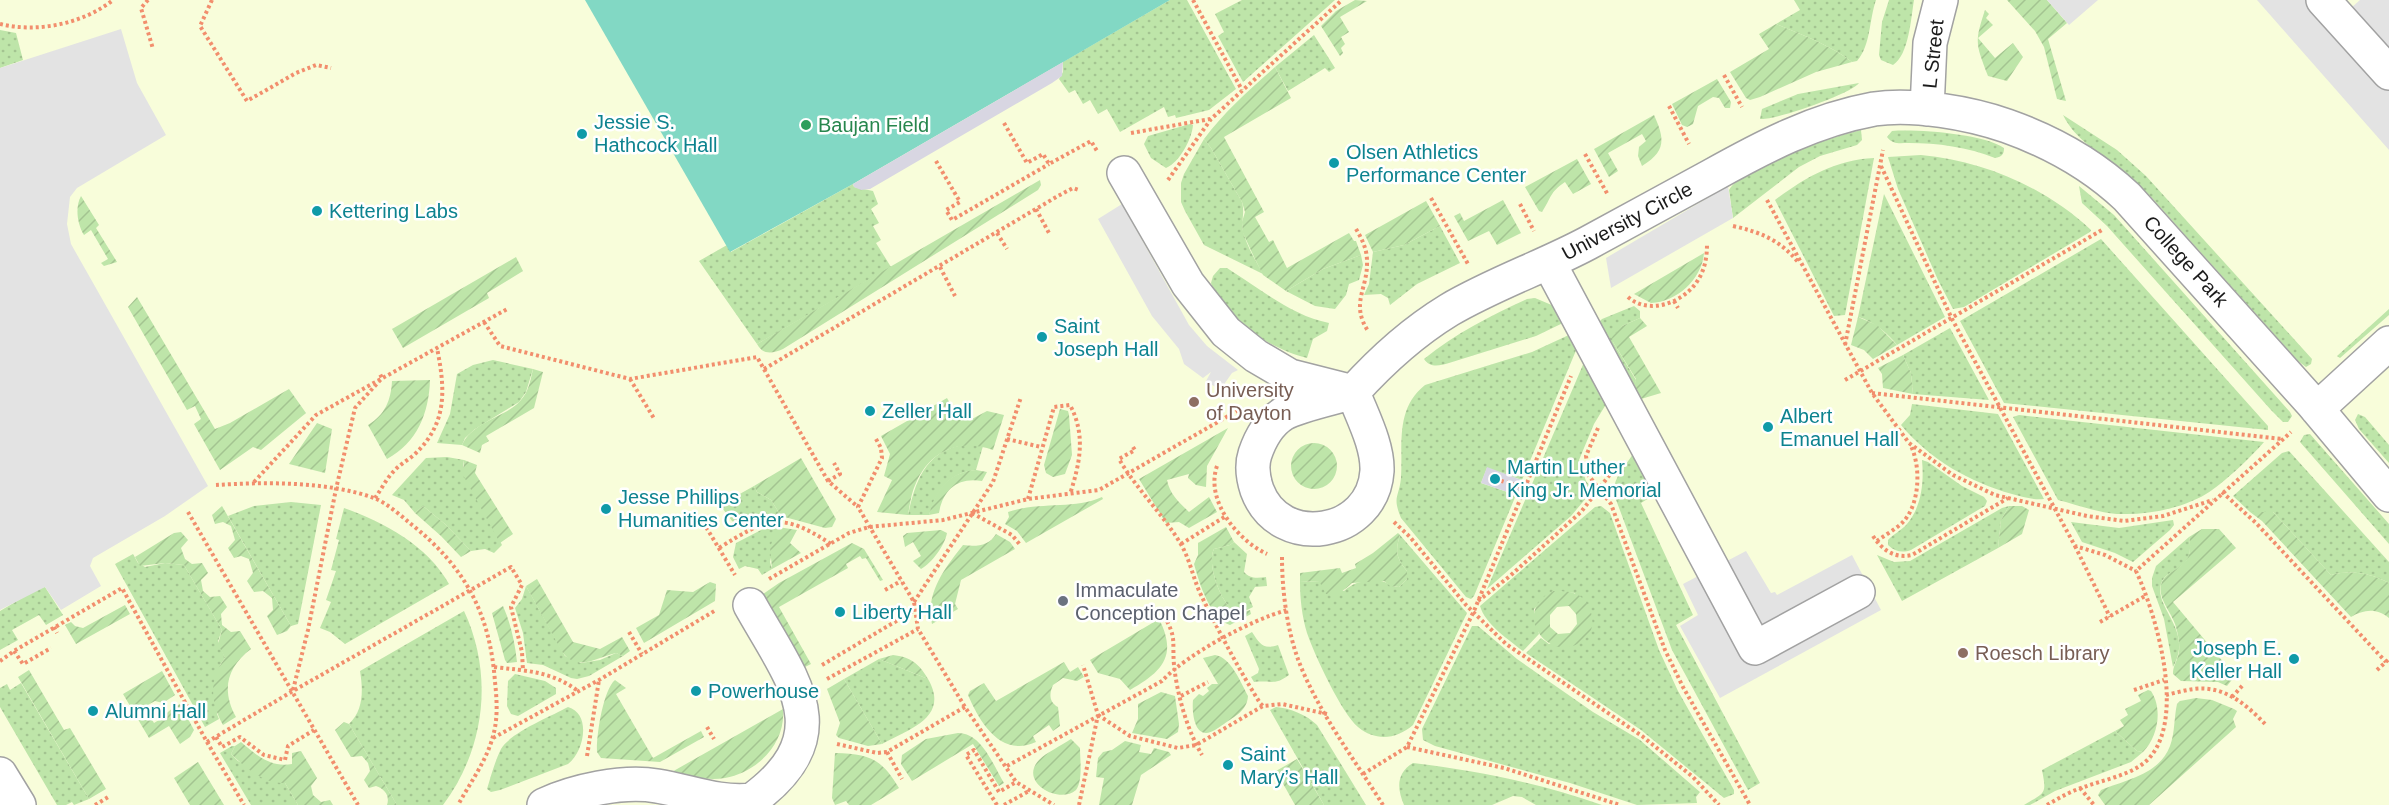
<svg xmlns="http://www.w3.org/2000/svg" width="2389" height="805" font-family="Arial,sans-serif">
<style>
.education{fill:#f8fdda}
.grass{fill:url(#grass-dots)}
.garden{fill:url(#garden-furrows);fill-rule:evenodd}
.pitch{fill:#82d8c4}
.parking{fill:#e3e3e3}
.plaza{fill:#d8d6e2}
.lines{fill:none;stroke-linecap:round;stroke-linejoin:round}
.minor-casing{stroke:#a2a2a2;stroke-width:36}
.path{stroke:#f28e6d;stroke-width:4;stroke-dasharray:3 3;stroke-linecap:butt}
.minor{stroke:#fff;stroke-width:33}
.leisure-dot{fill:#2e9e5b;stroke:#fff;stroke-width:2}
.culture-dot{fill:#0f9aa8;stroke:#fff;stroke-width:2}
.education-dot{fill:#8d6e63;stroke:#fff;stroke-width:2}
.worship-dot{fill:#6b7280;stroke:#fff;stroke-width:2}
.labels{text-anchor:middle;stroke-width:5;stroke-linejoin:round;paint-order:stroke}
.street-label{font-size:20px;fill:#1b1b1b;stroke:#fff}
.culture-label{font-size:20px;fill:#0d838f;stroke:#fff;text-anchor:start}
.leisure-label{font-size:20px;fill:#27864d;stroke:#fff;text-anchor:start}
.education-label{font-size:20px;fill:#785e54;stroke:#fff;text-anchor:start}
.worship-label{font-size:20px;fill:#5b616d;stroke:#fff;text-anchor:start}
</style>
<defs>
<pattern id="grass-dots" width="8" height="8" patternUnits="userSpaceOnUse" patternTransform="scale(1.5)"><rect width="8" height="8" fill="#bee5a9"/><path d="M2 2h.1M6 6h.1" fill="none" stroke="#a3c491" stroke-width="1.8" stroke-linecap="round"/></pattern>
<pattern id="garden-furrows" width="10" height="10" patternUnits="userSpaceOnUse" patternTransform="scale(1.5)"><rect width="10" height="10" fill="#bee5a9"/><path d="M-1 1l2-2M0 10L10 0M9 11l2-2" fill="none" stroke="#a3c491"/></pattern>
</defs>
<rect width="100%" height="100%" fill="#eceae1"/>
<path class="education" d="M 0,0 L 2389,0 L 2389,805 L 0,805 Z"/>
<path class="grass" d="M 1170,0 L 1187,0 L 1236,89 L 1209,110 L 1176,118 L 1175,115 L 1168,117 L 1164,107 L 1120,132 L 1107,109 L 1098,114 L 1090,100 L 1083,104 L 1075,90 L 1069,93 L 1059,79 L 1063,72 L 1063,62 Z
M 1242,0 L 1335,0 L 1243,82 L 1218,36 L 1224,32 L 1215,14 Z
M 1794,0 L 1876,0 C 1869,20 1871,45 1857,61 L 1852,62 C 1830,45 1802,35 1776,24 L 1800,10 Z
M 1889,0 L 1914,0 C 1911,18 1909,55 1893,65 L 1881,60 L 1879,55 L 1882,22 Z
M 0,30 L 16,33 L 23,60 L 0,68 Z
M 1314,35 L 1335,68 L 1329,72 L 1325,68 L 1288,91 L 1275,67 Z
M 1859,83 C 1853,93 1774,121 1760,119 L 1762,109 L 1798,94 Z
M 2063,115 L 2117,150 L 2146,176 L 2312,359 L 2311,364 L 2306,367 L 2298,361 L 2152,198 C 2142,188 2132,178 2121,169 C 2099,152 2076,141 2063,115 Z
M 1190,124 L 1193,125 C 1192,139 1179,163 1166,168 L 1151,158 L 1144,144 L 1148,136 Z
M 1861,130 L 1862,140 L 1857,145 L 1820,156 L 1799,167 L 1733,218 L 1729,190 C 1746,163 1830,138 1861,130 Z
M 1892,131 C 1918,129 1983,134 2004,148 C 2004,155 2001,157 1995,158 C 1968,147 1937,143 1909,143 C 1900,143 1893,145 1887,137 Z
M 1204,139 L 1211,148 L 1242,202 C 1245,213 1241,220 1243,231 C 1246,245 1256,261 1263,274 L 1204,245 L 1185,211 L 1181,202 L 1181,183 L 1184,174 Z
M 1921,155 C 1984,161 2045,187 2091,230 L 2090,232 L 1964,307 L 1953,309 L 1938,280 L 1898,189 L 1888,157 Z
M 1874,158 L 1845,315 L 1834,316 L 1775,200 C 1806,177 1835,160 1874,158 Z
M 853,184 L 854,187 L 873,191 L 878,204 L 871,209 L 879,223 L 873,226 L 881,240 L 876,243 L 891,267 L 757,344 L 699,261 L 727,245 L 731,252 Z
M 2079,186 L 2114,215 L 2290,412 L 2292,416 L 2288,422 L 2283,422 L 2271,410 L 2107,226 L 2082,203 Z
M 1884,194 L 1945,317 L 1897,345 C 1888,333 1873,321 1858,317 Z
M 1440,226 L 1460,263 L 1417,284 L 1390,305 L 1388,298 L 1381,294 L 1364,295 L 1369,284 L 1373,252 L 1404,245 Z
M 2101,239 L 2268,426 L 2268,430 L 2004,403 L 1960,321 Z
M 1361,255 L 1363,265 L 1359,280 L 1349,284 L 1346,295 L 1335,309 L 1315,306 L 1286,291 L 1323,269 Z
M 1220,268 L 1227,268 L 1233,272 C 1263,291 1293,316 1329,323 L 1327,331 L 1313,339 L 1307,358 C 1272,350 1222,318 1211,283 L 1213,276 Z
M 1535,298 L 1554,306 L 1565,322 L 1536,336 L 1449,363 C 1439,366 1430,368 1424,359 C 1456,333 1490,316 1527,299 Z
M 1634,306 L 1640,311 L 1640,318 L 1622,326 L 1613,342 L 1636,380 L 1632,395 L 1597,324 L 1602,319 Z
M 2389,309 L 2389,315 L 2340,358 L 2337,356 Z
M 1950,328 L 1989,400 L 1913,394 L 1911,373 L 1903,355 Z
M 1571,334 L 1577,348 L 1522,480 L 1487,468 L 1481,483 L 1516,495 L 1474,596 L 1471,599 L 1466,597 L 1401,518 C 1392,496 1399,498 1401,478 C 1403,444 1395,409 1425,385 L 1532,352 Z
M 493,360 L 533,369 L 526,392 L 519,402 L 475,429 L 465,438 L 462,445 L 437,443 L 450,414 L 457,374 L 473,365 Z
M 1585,360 L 1608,401 L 1594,424 L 1579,460 L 1586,481 L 1593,490 L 1571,516 L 1487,589 L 1526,498 L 1531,500 L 1537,486 L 1532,484 Z
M 1912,404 L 1998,414 L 2044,499 C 2033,500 2023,497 2012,494 C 1970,482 1930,460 1901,425 L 1910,415 Z
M 2358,414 L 2365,417 L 2389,445 L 2389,463 L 2359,429 L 2355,420 Z
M 2019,415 L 2264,442 C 2251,457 2223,484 2206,494 C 2183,508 2148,515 2121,514 C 2101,514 2078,505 2058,500 L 2013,417 Z
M 2310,434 L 2389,524 L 2389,544 L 2300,442 L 2304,435 Z
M 969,444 L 983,446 L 976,470 C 948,473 937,490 929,515 L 908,515 C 916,479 926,449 969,444 Z
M 2289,451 L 2389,562 L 2389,583 C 2370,573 2352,570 2331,575 L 2273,512 L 2250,512 L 2233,496 L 2282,453 Z
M 1633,454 L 1654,492 L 1654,495 L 1641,503 L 1693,615 L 1676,625 L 1760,783 L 1748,790 L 1672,650 L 1615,497 C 1610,481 1624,468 1633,454 Z
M 447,457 L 464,460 L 463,466 L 502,545 L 494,553 L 485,549 L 471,551 L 445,524 L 423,506 L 415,513 L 404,500 L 392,495 L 426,458 Z
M 1922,460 L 1928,462 L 1962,486 L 1984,497 L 1987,501 L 1985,506 L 1978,510 L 1911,550 C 1903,553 1895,552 1888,545 L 1888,540 C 1893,534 1901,531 1907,524 C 1922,506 1924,482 1922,460 Z
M 754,486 L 757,492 L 771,500 L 781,516 L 764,517 L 743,527 L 732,521 L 720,505 Z
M 291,502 L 321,505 L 298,624 L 291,626 L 228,516 L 254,506 Z
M 1601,506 L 1610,513 L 1659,650 L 1678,691 L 1734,790 L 1734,794 L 1724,798 L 1641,730 L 1526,653 L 1541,638 L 1549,644 L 1585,639 L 1575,593 L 1553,591 L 1534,609 L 1534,617 L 1539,634 L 1523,651 C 1509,640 1485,624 1480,606 L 1595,507 Z
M 2009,506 L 2001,520 L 1998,548 L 1902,601 L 1877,555 L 1894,562 L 1910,561 L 2002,508 Z
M 344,508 C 384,522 428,546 449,584 L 345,644 L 330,632 L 320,628 L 331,602 L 326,600 L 336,571 L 331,570 L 339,540 L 336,539 Z
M 2173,520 L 2174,525 L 2170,530 L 2133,562 L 2115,553 L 2082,542 L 2071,522 L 2119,528 Z
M 778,527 L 770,562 L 772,569 L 762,575 L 758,569 L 745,566 L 739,569 L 733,557 L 736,543 L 763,529 Z
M 1400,535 L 1467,613 L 1413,725 C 1397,739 1376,742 1358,727 C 1342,714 1314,654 1307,633 C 1302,616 1300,599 1300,582 L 1320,581 L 1344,591 C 1353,582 1367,579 1381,581 C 1387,582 1391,587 1399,587 L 1407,579 L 1407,571 C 1396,558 1395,551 1400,535 Z
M 2189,537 C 2196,574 2167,565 2161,584 C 2154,609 2194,630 2173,667 L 2164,619 L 2152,586 L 2152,578 L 2156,566 Z
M 1234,542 L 1247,554 L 1244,572 C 1250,579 1257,578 1266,577 L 1267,586 L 1255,587 L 1249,597 L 1253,607 L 1239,614 C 1222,609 1206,564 1214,549 L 1230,545 Z
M 133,554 L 138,563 L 145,567 L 165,563 L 184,565 L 222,630 L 218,641 L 225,658 L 220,665 L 217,714 L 219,719 L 205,727 L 115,564 Z
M 526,586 L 565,656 L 581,663 L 600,660 L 616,653 L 623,656 L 589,676 L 577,679 L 571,678 L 543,665 L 527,663 L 523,633 L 515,608 L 522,599 Z
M 45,587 L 63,615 L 46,625 L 39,615 L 12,630 L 18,640 L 0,650 L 0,611 L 39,588 Z
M 464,611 C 494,675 485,749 443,805 L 397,805 L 349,724 C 364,710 363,689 360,671 Z
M 1472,626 L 1478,626 L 1517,659 L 1593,712 L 1640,740 L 1700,792 L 1696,797 L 1697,803 L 1637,805 L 1570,783 L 1435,746 L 1423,740 L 1422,729 Z
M 1252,632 C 1260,644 1263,650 1278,645 L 1289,675 C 1274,686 1271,680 1254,682 L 1251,677 L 1258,673 L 1259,669 L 1245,636 Z
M 879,659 L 928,679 C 950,717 910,729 882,744 L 844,679 Z
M 515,674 L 545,681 L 556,688 L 556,694 L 518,716 L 511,714 L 507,706 L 508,681 Z
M 21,683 L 89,799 L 74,805 L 72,802 L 66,805 L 57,805 L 0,707 L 0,688 L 7,684 L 10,690 Z
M 568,707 C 592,714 584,752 568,764 L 500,790 L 491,792 L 487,789 C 491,776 495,761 501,749 C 511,732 550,717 568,707 Z
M 1276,707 C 1290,708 1307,715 1317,725 L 1366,805 L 1324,805 L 1270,710 Z
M 2115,731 L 2137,751 L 2143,752 L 2131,762 L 2055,791 L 2030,805 L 2024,805 C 2045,792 2047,795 2042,770 Z
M 232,746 L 235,746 L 231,754 L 238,761 L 285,783 L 298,805 L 251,805 L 220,753 Z
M 1413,763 C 1478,771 1540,783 1602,805 L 1536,805 L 1522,797 L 1513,796 L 1492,805 L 1404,805 C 1397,789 1396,773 1413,763 Z"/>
<path class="garden" d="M 1355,0 L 1367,1 L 1340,17 L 1349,32 L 1341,37 L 1345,44 L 1341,48 L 1343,53 L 1340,56 L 1321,26 L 1336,11 Z
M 2007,0 L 2047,0 L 2067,23 L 2048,39 L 2066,101 L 2057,99 L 2044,47 L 2035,31 Z
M 1985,10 L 1989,14 L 1986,18 L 1993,25 L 1978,38 L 1995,58 L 2013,43 L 2023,57 L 2007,81 L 1988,76 C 1976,44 1974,43 1985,10 Z
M 1776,24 C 1802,35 1830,45 1852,62 L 1816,72 L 1760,97 L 1750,100 L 1746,98 L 1730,72 L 1769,49 L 1759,34 Z
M 1275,67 L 1291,98 L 1224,137 L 1264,212 L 1255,217 L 1269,242 L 1273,240 L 1287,268 L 1349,233 L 1354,241 L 1356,241 L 1361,255 L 1323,269 L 1286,291 L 1263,275 L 1254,257 L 1243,233 L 1242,222 L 1245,212 L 1242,202 L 1211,148 L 1204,139 C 1224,112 1249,90 1275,67 Z
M 1717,79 L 1731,102 L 1730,108 L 1725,108 L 1719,98 L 1713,97 L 1698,106 L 1693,124 L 1687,127 L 1682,125 L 1672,104 Z
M 1654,115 C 1665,139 1666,151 1642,166 L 1638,156 L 1639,147 L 1646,141 L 1642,134 L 1608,153 L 1618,171 L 1609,177 L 1594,149 Z
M 1577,159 L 1591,184 L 1573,194 L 1565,182 C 1549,193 1552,197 1542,212 L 1539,211 L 1525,187 Z
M 1040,180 L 1041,185 L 1038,190 L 783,349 C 772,354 763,355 757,344 Z
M 81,196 L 99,225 L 96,228 L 117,262 L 104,266 L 101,263 L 108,259 L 91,230 L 84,235 C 77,224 75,207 81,196 Z
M 1503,200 L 1521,233 L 1497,245 L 1489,231 L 1468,241 L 1454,216 L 1460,213 L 1464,221 Z
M 1426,201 L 1440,226 L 1404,245 L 1373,252 L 1365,235 Z
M 1704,253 C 1702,279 1677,302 1651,303 L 1634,294 Z
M 516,257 L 523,271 L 487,293 L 489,298 L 403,348 L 392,329 Z
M 137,297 L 215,429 L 230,423 L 289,389 L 306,413 L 261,450 L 253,447 L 220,470 L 194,424 L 201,419 L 195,406 L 187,410 L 128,307 Z
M 1858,317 L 1877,325 L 1897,345 L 1873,359 L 1864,350 L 1851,345 Z
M 1640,318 L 1647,326 L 1629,337 L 1661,393 L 1641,399 L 1632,395 L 1636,379 L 1613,342 L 1612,337 L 1622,326 Z
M 1903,355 L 1911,373 L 1913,394 L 1883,388 L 1882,374 L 1878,368 Z
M 533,369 L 543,372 L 534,408 L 486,436 L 489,441 L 482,445 L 480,453 L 462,445 C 474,419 510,418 524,396 C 529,389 531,378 533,369 Z
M 430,380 C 429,413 417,443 387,459 L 368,425 C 385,415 391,400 392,381 Z
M 947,398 L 956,415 L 972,419 L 987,411 L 1004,415 L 993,450 C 961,438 930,450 916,483 C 911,494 910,504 908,515 L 877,512 L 892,480 L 884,476 L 890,454 L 881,436 Z
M 1060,409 L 1068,411 L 1069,415 L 1072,455 L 1065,474 L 1053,477 L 1046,473 L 1044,465 Z
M 317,423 L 332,429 L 325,473 L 289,464 Z
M 1228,428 L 1207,466 L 1206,487 L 1196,485 L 1188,478 L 1189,474 L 1167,480 C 1170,495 1179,502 1189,512 L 1209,497 L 1217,512 L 1189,528 L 1179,522 L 1166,523 L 1139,479 Z
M1291 466a23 23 0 1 1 46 0a23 23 0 1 1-46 0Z
M 801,458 L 836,519 L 832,527 L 825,528 L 781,516 L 771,500 L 757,492 L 754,486 Z
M 464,460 L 477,465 L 475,473 L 513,534 L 500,543 L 463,475 Z
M 976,470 L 987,472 L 982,481 C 957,477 943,490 939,513 L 929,515 C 935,490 949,472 976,470 Z
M 1102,497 L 1103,499 L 1026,543 L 1017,531 L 1005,524 L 1009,517 L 1008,512 C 1040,501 1073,510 1102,497 Z
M 222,506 L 291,626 L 287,631 L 277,635 L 267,616 L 273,610 L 272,598 L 263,591 L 254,592 L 247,581 L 253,573 L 249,559 L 241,556 L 234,558 L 228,548 L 235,540 L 231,526 L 223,522 L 215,524 L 212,515 Z
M 423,506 L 445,524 L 471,551 L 461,557 L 441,536 L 415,513 Z
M 2009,506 L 2022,506 L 2029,510 L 2022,534 L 1998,548 L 2001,520 Z
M 2250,512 L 2273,512 L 2331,575 C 2352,570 2370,573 2389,583 L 2389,618 C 2377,608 2364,609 2351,617 L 2262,521 Z
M 778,527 L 797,530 L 790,543 L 801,553 L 772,569 L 770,547 Z
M 1226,527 L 1234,542 L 1230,545 L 1214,549 C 1206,564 1222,609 1239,614 L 1250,610 L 1251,614 L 1230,625 C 1210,619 1199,582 1194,564 L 1198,555 L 1198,543 Z
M 2202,529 L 2219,529 L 2236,548 L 2173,602 L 2235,676 L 2227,686 L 2218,682 L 2181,681 L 2173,674 C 2173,666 2176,663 2178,656 C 2181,647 2178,633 2175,624 C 2171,612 2158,599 2161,585 C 2166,565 2196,573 2189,537 Z
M 941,530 L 947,533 C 945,545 932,563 921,569 L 913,561 L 921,556 L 913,542 L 905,547 L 903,536 L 907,533 Z
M 181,532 L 188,540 L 181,548 L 185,559 L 192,564 L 202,563 L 208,573 L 201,580 L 203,591 L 210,597 L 220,596 L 227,607 L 221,614 L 222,625 L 231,632 L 240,631 L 251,649 C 227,667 221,690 236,717 L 223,725 C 210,702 209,679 225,658 L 218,644 L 222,630 L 184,565 L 165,563 L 140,566 L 135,557 L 174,533 Z
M 1398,533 L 1400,535 C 1395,551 1396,558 1407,571 L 1407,579 L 1399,587 L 1390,586 L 1384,581 L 1352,583 C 1343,591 1338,596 1326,594 L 1319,581 L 1300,582 L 1300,573 L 1340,568 L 1342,573 L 1356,568 L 1355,564 L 1373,553 Z
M 996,534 L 1010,542 L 1015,549 L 961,580 L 955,604 L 958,609 L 932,624 C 925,593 945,568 963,545 C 976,547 989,546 996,534 Z
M 852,543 L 864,549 L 883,580 L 880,581 L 866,558 L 862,559 L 860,556 L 846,564 L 848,568 L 779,607 L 811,664 L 797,671 L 760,596 L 779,583 Z
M 537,579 L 573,642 L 600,649 L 622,637 L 630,651 L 623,656 L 616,653 C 595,658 576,673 561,650 L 526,586 Z
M 710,582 L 716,584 L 715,601 L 644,643 L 636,628 L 659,615 L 667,590 L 693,592 Z
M 1553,591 C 1561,591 1569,591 1576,594 C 1591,600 1598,625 1587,637 C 1552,671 1508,612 1553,591 ZM 1569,606 L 1576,614 L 1577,624 L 1570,633 L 1558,634 L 1550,627 L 1550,615 L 1557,607 Z
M 125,605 L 130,614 L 76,644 L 65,625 L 71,622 L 75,626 L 83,628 Z
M 503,606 C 511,624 515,643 517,662 L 507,663 L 505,660 L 492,613 Z
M 1159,619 C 1178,656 1162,672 1130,690 L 1120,679 L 1098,673 L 1090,660 Z
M 893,655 C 910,657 919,663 928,679 L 879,659 Z
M 1215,655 C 1231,657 1241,683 1248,696 C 1247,711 1235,716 1224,724 C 1219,727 1212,733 1206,733 C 1193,733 1192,709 1193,700 L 1199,694 L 1203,696 L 1209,691 L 1207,688 L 1212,684 L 1218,684 L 1203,658 Z
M 1064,662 L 1070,672 L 1078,667 L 1084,677 L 1077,681 L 1063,678 L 1053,685 C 1049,694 1049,702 1058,707 L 1060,726 L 1053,731 L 1049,725 L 1033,736 L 1036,742 C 1001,758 980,723 968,695 L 970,691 L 984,683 L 996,701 Z
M 29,670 L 64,730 L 70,728 L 106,789 L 89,799 L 18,677 Z
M 162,671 L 175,695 L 163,703 L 155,701 L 144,707 L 154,723 C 165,717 168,709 180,704 L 194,730 L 190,737 L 180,744 L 169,726 L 149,738 L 123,694 Z
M 844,679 L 882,744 L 868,746 L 839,738 L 836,735 L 840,723 L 827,689 Z
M 615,680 L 626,688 L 616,694 L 653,758 L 701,731 L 704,737 L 660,762 L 601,758 L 597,752 C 596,737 603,690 615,680 Z
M 2148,690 L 2151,691 C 2163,709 2158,737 2143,752 L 2137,751 L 2115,731 L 2124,726 L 2120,720 L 2128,715 L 2125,709 L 2141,701 L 2138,695 Z
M 1161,692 L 1175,696 L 1179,724 L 1178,732 L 1167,739 L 1132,733 L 1138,719 L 1138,704 Z
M 2196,698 L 2212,700 L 2234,709 L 2237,711 L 2233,719 L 2236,727 L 2149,805 L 2105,805 L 2098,795 L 2101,790 C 2125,780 2159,775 2170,746 C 2175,733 2174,717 2177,704 L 2180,701 Z
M 783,709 C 786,743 758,772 725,778 C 707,781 688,776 670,773 Z
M 344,722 L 349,724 L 397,805 L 387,805 C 390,796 385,789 376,786 L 369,788 L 364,780 L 370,771 L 368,763 L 362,756 L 351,757 L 335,730 Z
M 958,733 C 982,733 993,765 1004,783 L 999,786 L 973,744 L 912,781 L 901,764 L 902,755 L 926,739 Z
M 1071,739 L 1080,748 C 1080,760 1083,780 1076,790 C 1059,805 1018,782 1039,760 C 1047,752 1061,746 1071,739 Z
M 1125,741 L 1141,745 L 1139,752 L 1151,754 L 1154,748 L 1169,752 L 1171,755 L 1141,775 L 1132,805 L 1099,805 L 1104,778 L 1096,777 L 1098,758 L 1103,752 L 1112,750 Z
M 241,742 C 256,755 271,768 292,764 L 292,753 L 301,751 L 317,778 L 311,786 L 313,795 L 321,802 L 330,800 L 333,805 L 298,805 L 285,783 C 264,784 246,768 231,754 L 235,746 Z
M 835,753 C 869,754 881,758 899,788 L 871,805 L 849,805 L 846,801 L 835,805 L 832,798 Z
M 1297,759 L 1324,805 L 1295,805 L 1276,771 Z
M 198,762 L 224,805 L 190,805 L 174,778 Z"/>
<path class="pitch" d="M 585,0 L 1170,0 L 853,184 L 730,252 Z"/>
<path class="parking" d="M 2047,0 L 2098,0 L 2069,25 Z
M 2257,0 L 2309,0 L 2389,90 L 2389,150 Z
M 2360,0 L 2389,0 L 2389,51 L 2351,8 Z
M 121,29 L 137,83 L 166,135 L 77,188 L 70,197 L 67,224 L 71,244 L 208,486 L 165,516 L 93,558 L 90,566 L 101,586 L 61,610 L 45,587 L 0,610 L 0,68 Z
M 1728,186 L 1733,218 L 1611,288 L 1606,258 Z
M 1122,204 L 1189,325 L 1207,346 L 1238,370 L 1232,373 L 1220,390 L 1206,381 L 1211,372 L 1203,378 L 1184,364 L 1179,349 L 1152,316 L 1098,219 Z
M 1746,551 L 1771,593 L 1775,592 L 1777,595 L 1852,555 L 1881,610 L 1720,698 L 1680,626 L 1698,615 L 1683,584 Z"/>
<path class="plaza" d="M 1063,62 L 1062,76 L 1052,83 L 870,189 L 861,190 L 854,187 L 853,184 Z
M 1487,467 L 1537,486 L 1531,500 L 1481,483 Z"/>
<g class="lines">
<g class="minor-casing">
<path id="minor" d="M 2323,0 L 2389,73
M 1927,109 L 1930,43 L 1941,0
M 1124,173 L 1188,284 L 1226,332 L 1256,356 L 1290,376 L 1353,392 C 1381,361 1413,332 1449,310 C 1493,284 1543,267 1588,243 C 1629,221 1670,198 1711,176 C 1763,147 1814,120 1874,109 C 1913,103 1970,113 2007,126 C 2052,142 2093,165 2127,197 L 2312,403 L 2389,495
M 1549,263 L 1755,648 L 1858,592
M 1353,392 C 1362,416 1378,445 1377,471 C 1373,536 1280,552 1257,490 C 1253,478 1251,466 1255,454 C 1260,439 1269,423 1283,414 C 1299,405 1334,398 1353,392 Z
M 2317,409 L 2389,343
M 750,605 C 792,680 842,734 752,800
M 0,774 L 19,805
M 544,805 C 574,791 623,780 657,786 C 689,791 719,804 752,800 L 755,805"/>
</g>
<path class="path" d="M 148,0 L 141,8 L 153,49
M 212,0 L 200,26 L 247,101 L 296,73 L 316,65 L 331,68
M 1193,0 L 1242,90
M 0,24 C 37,33 83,24 113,0
M 1724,75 L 1742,107
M 1669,106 L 1689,144
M 1004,123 L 1027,163 L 1043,154 L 1049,164 L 1091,141 L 1097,151
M 1131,133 L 1210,119
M 1585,154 L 1608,195
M 936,161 L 960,202 L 946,210 L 952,220 L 1049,164
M 1881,166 L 1952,319 L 2075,546 L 2105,555 L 2136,571
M 1168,180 L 1211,119 L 1342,0
M 1431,198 L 1468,264
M 1767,200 L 1872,393 L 1909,443 L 1953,475 L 1995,495 L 2087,516 L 2124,521 L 2163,516 L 2213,500
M 1520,204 L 1534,231
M 1036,209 L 1049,233
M 1733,226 C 1760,232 1780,240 1798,262
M 1356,229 C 1362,239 1367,249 1367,261 C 1368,289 1350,303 1368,331
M 997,233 L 1007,249
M 940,267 L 955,296
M 1628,297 C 1649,316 1685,302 1698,280 C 1705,269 1707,257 1707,244
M 1674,301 L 1678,308
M 484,322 L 500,346 L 630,379 L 757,357 L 828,481 L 858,507
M 1845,345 L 1883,150
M 764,369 L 1058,196 L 1073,188 L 1079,190
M 630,379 L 655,420
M 1845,380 L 2102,230
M 1872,393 L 2282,439
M 1598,428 L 1586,456 L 1589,476 L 1611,504 L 1665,650 L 1683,687 L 1750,805
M 876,439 L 881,448 L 882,458 L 858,507 L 914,602 L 918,629 L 965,707 L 1016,782 L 1054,805
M 1007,439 L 1041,447
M 1133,447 L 1135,450 L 1119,459 C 1137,490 1164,515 1182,546 C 1190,561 1193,577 1200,593 C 1218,630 1238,668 1260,703 L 1263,706 L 1282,704 L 1327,714
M 1217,466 C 1205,500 1237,540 1267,554
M 1495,479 L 1525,488
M 828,481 L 840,474 L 834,463
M 254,482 L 316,415 L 509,308
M 216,485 C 264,482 327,481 374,498 C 387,503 400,515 411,524 C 465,567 490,613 495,682 C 497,700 498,719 493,736 C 487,760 470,783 458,805
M 2222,492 L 2256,523 L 2386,662
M 375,498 C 381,490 386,479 394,471 C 400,464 409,460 416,453 C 448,422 445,388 437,348
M 1028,499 L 1054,407 L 1070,405 C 1086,435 1080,463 1070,494
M 188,512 L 358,805
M 972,513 L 1012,535 L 1021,546
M 700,517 L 735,575
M 1394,522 L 1410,537 L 1466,605 L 1506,644 L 1642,736 L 1693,777 L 1719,805
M 1873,536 C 1882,550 1895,559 1912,555 L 2008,498
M 1877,541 C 1885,535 1896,529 1903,522 C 1920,504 1921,467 1911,446
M 1181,544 L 1226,516
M 2075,546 L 2110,617
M 719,548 C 767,518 781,511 831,544
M 1282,557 C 1282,591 1287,630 1299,662 C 1319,713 1354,759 1383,805
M 769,579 L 849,533 L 869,527 L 943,520 L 1028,499 L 1099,490 L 1237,411
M 885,590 L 901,581
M 1478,601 L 1510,576 L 1581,512 L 1618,464
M 914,602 L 993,482 L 1021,397
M 1164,616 C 1177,638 1172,641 1174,665 C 1177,694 1187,730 1202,755
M 2100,622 L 2147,595
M 54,627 L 57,633
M 629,632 L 642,654
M 14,651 L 23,664 L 51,648
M 0,661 L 14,651 L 122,588 L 207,742 L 244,805
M 822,665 L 915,610
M 494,667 C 527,671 551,671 578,691
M 2377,670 L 2389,659
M 827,679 L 918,629
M 293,690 L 308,630 L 336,489 L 355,408 L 382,378 L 379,372
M 2134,690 L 2164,680
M 2166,695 C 2175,693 2185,690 2194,689 C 2224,685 2247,705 2265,724
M 1181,696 L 1208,682
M 2232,697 L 2243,685
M 1098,715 L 1130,736 L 1178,748 L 1196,745 L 1263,706
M 707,727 L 714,739
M 216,737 L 222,747 L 240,737 L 264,755 L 285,760 L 288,746 L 314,730
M 493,738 L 599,680 L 716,610
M 207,742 L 293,691 L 511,567 L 522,585 L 511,607 L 522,652 L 523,671
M 837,744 L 877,753 L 887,752 L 965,707
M 1407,747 L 1504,768 L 1620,805
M 887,752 L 902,779
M 587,756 L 599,680
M 1007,766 L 1162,681 C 1187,654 1251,620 1287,610
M 1363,774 L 1407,747 L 1474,611 L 1571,376
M 2080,788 L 2094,805
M 95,805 L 110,796
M 997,805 L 966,755 L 974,750 L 999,792 L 1016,782
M 1004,805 L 1029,791
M 1079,805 L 1098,715 L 1083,665
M 2047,805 C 2059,798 2071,791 2084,787 C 2103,780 2127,776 2144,763 C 2189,726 2157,616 2136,571 L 2291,432"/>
<use href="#minor" class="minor"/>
</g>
<circle class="leisure-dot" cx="806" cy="125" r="6"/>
<g class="culture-dot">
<circle cx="582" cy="134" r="6"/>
<circle cx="1334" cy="163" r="6"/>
<circle cx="317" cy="211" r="6"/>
<circle cx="1042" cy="337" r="6"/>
<circle cx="870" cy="411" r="6"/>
<circle cx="1768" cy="427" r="6"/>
<circle cx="1495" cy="479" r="6"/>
<circle cx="606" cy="509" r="6"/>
<circle cx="840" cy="612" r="6"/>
<circle cx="2294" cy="659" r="6"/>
<circle cx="696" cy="691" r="6"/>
<circle cx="93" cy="711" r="6"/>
<circle cx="1228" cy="765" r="6"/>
</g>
<g class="education-dot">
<circle cx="1194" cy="402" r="6"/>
<circle cx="1963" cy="653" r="6"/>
</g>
<circle class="worship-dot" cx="1063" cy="601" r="6"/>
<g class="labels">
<g class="street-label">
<text transform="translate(1933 54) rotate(-84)" y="7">L Street</text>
<text transform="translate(1627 221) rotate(-28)" y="7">University Circle</text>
<text transform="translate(2186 261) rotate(48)" y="7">College Park</text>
</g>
<g class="culture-label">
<text x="594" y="129">Jessie S.<tspan x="594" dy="23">Hathcock Hall</tspan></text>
<text x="1346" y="159">Olsen Athletics<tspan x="1346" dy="23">Performance Center</tspan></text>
<text x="329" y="218">Kettering Labs</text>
<text x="1054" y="333">Saint<tspan x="1054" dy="23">Joseph Hall</tspan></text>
<text x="882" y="418">Zeller Hall</text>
<text x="1780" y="423">Albert<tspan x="1780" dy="23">Emanuel Hall</tspan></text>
<text x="1507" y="474">Martin Luther<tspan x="1507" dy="23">King Jr. Memorial</tspan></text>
<text x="618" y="504">Jesse Phillips<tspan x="618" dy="23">Humanities Center</tspan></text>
<text x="852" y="619">Liberty Hall</text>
<text x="2282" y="655" text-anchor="end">Joseph E.<tspan x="2282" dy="23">Keller Hall</tspan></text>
<text x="708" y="698">Powerhouse</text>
<text x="105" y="718">Alumni Hall</text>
<text x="1240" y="761">Saint<tspan x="1240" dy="23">Mary’s Hall</tspan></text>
</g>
<g class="leisure-label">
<text x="818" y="132">Baujan Field</text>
</g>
<g class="education-label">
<text x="1206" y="397">University<tspan x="1206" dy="23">of Dayton</tspan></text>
<text x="1975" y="660">Roesch Library</text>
</g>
<g class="worship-label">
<text x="1075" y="597">Immaculate<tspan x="1075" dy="23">Conception Chapel</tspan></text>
</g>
</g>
</svg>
